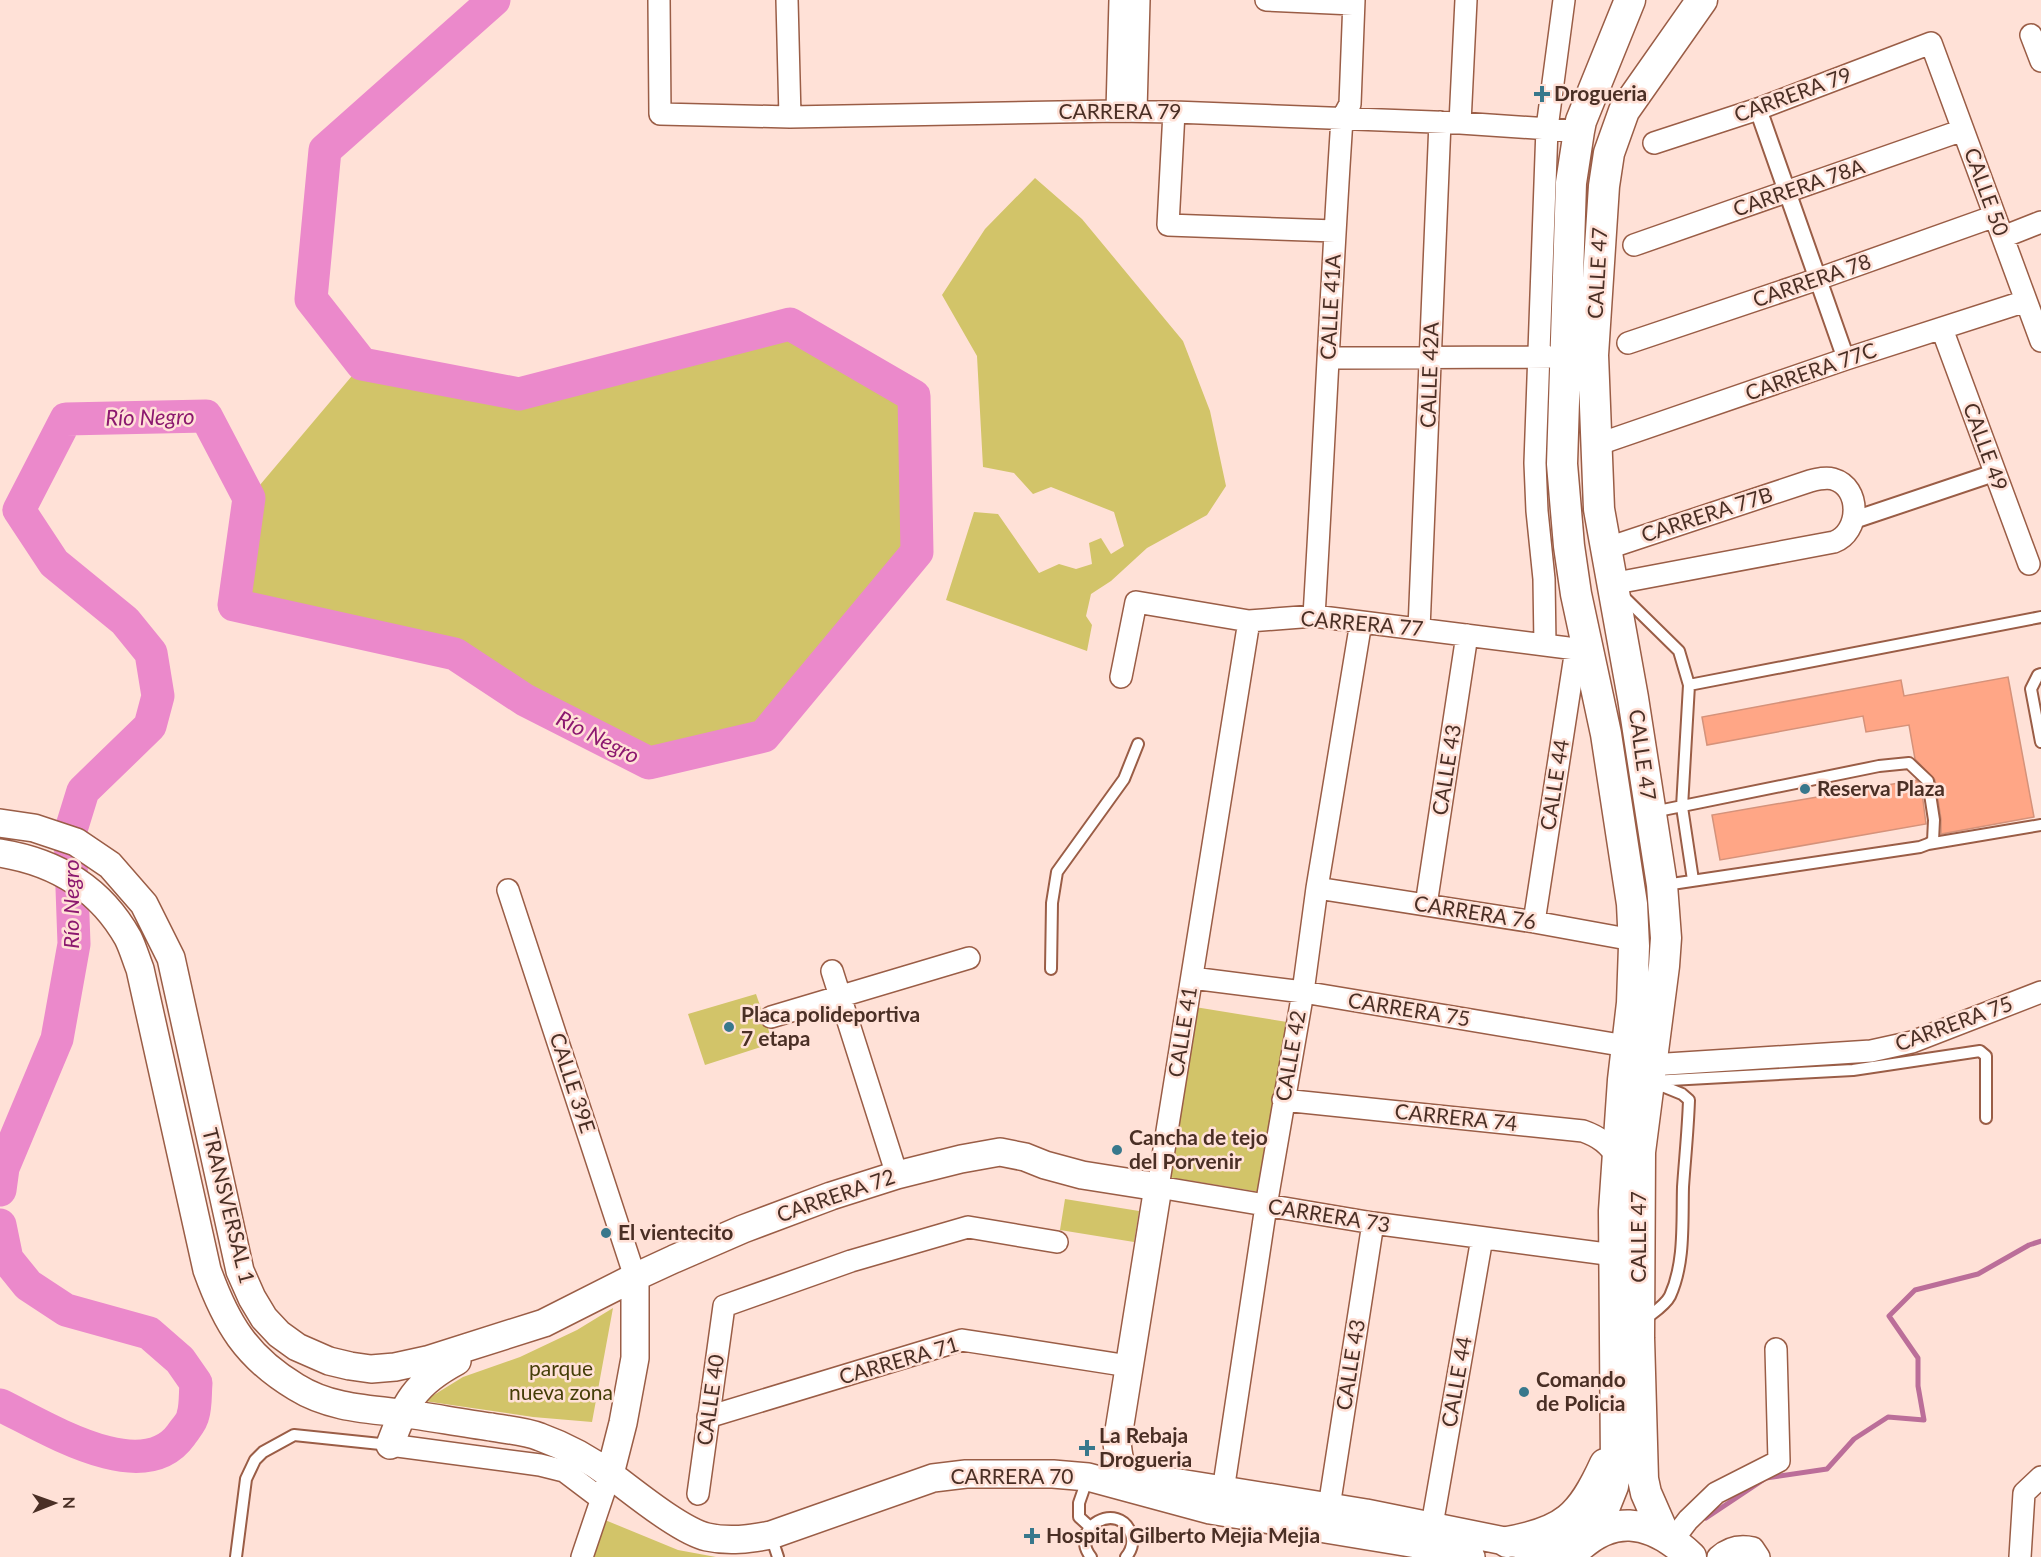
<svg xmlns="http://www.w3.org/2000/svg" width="2041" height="1557" font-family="Lato,sans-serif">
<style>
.green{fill:#d2c469}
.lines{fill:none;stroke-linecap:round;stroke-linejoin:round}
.stream{stroke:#bb6e99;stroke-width:5}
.river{stroke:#eb89cb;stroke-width:33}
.building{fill:#ffa686;stroke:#d5927a;stroke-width:1.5}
.service-casing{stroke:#9a5d46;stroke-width:14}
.pedestrian-casing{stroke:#9a5d46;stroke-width:20}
.minor-casing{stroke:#9a5d46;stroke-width:24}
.tertiary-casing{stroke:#9a5d46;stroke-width:30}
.secondary-casing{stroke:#9a5d46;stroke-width:33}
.service{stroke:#fff;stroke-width:10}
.pedestrian{stroke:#fff;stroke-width:16}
.minor{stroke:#fff;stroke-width:21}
.tertiary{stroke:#fff;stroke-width:27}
.secondary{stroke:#fff;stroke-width:30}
.poi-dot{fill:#38788c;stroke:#ffe1d7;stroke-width:2}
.labels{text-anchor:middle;stroke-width:5;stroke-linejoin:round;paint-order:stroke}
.poi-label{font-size:21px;font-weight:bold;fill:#4a2f25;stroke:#ffe1d7;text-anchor:start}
.street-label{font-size:21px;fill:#4a2f25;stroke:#ffe1d7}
.park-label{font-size:21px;fill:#443d07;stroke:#ffe1d7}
.water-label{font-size:22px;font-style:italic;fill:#8c186f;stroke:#ffe1d7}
</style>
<rect width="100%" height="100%" fill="#ffe1d7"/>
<path class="green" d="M 1035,178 L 1082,219 L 1183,341 L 1210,411 L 1226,486 L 1207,515 L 1147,548 L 1111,581 L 1091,594 L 1086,616 L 1092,625 L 1087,651 L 946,600 L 974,512 L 998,514 L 1039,573 L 1059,564 L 1076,569 L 1092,564 L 1089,543 L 1101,538 L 1111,554 L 1124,546 L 1114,512 L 1051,487 L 1033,494 L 1014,473 L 983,467 L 977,356 L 942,295 L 985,229 Z
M 790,324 L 914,396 L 917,552 L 764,736 L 649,763 L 525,700 L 455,654 L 234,605 L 249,498 L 362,364 L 519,394 Z
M 756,994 L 773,1043 L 705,1065 L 688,1014 Z
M 1195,1007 L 1287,1022 L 1260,1192 L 1168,1177 Z
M 1065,1199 L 1139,1211 L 1134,1242 L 1060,1230 Z
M 613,1308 L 592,1422 L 533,1417 L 424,1401 L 463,1377 L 520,1357 L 577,1330 Z
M 605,1520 L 678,1550 L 716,1557 L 594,1557 Z"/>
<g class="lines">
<path class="stream" d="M 1706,1518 L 1766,1478 L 1827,1469 L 1854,1439 L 1888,1417 L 1924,1420 L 1918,1386 L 1918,1358 L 1889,1316 L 1915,1290 L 1978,1274 L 2029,1245 L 2041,1241"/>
<path class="river" d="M 0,1190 L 3,1168 L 57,1039 L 74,944 L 70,833 L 83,791 L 150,726 L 158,696 L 151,653 L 125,621 L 54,563 L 19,510 L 66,419 L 206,416 L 249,498 L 234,605 L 455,654 L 525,700 L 649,763 L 764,736 L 917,552 L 914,396 L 790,324 L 519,394 L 362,364 L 311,299 L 325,150 L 494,0
M 0,1225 L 7,1259 L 28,1285 L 66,1310 L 149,1333 L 180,1360 L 196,1383 C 195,1394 196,1405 193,1415 C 192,1422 185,1429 181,1435 C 142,1489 44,1426 0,1405"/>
</g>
<path class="building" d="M 2008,677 L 2034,817 L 1941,834 L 1941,819 L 1935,780 L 1915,759 L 1909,725 L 1866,732 L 1863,716 L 1707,745 L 1702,717 L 1901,680 L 1904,696 Z
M 1916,780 L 1921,785 L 1926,824 L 1720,860 L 1712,815 Z"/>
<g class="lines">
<g class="service-casing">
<path id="service" d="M 1622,595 L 1679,651 L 1689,685 L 1682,807 L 1693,880
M 2041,674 L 2038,675 L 2031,689 L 2041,742
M 1689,685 L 2041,617
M 1653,812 L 1879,766 L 1909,763 L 1928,781 L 1934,820 L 1933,841 L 1928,844
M 1665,885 L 1920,847 L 1928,844 L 2041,825
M 1051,969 L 1052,903 L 1057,872 L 1124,779 L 1138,744
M 1652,1081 L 1853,1070 L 1980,1051 L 1986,1056 L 1986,1118
M 1643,1321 C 1651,1314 1665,1306 1670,1296 C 1685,1263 1682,1223 1683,1187 C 1685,1158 1688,1130 1689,1100 L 1682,1094 L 1655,1083
M 1088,1477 L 1079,1503 L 1079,1517 L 1090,1527
M 771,1536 L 778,1557
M 236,1557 L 246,1479 L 255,1460 L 263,1452 L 294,1435 L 390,1445
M 1091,1557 C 1067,1527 1120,1500 1131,1534 C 1134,1543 1131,1551 1126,1557"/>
</g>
<g class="pedestrian-casing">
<path id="pedestrian" d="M 1758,109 L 1846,359
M 1854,520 L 1994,473"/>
</g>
<g class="minor-casing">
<path id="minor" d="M 659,0 L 660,114 L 790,117 L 1117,111 L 1174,112 L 1460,123 L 1579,131
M 787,0 L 790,117
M 1266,0 L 1353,4
M 2031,35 L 2041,61
M 1117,111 L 1120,0
M 1136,111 L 1139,0
M 1174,112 L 1168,225 L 1335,231
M 1460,123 L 1466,0
M 1654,143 L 1758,109 L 1931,43 L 2041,341
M 2003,237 L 2041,222
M 1634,245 L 1963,130
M 1942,329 L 2029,564
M 1628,343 L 1818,279 L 1995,216
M 1329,358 L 1554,357
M 1596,445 L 1846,359 L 2026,301
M 1605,549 L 1810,481 C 1818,479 1826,477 1833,479 C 1862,487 1860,533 1834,542 L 1611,584
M 1314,616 C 1324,450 1331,284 1342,119 L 1350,104 L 1354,0
M 1249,621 L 1158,1187 L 1373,1223 L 1614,1255
M 1419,629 L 1440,122
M 1545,645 L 1544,579 L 1537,511 L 1535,463 L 1547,128 L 1564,0
M 1121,677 L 1136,602 L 1249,621 L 1314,616 L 1576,649 L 1589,646
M 1317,888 L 1534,922 L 1633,940
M 508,890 L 635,1277
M 1426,905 L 1467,635
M 1534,922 L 1576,649
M 832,971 L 897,1175
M 1192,978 L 1303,992 L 1626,1046
M 771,1017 L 969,958
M 1651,1065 L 1871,1051 L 1912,1042 L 2041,992
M 1283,1100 L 1583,1131 C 1600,1137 1608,1144 1618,1158
M 708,1417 L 962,1340 L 1129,1366
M 390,1445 L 540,1465 L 564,1471 L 601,1499
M 1223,1491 L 1266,1206 L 1303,992 L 1317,888 L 1361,622
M 698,1494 L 724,1306 L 851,1261 L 968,1227 L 1057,1242
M 1329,1507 L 1373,1223
M 1432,1525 L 1482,1238
M 1672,1541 L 1688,1520 L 1716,1493 L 1779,1461 L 1776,1349
M 582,1557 L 606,1486
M 1718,1557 C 1728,1548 1740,1545 1753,1548 L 1759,1557
M 2020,1557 L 2024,1493 L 2041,1477"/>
</g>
<g class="tertiary-casing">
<path id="tertiary" d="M 0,823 L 34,828 L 76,842 L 110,865 L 144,904 L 171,958 L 240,1271 L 252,1298 L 264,1318 L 279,1334 L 297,1347 L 329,1361 L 350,1366 L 371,1369 L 395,1367 L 427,1360 L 544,1323 L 635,1277 L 674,1259 L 743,1229 L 831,1196 L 897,1175 L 961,1159 L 1000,1152 L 1025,1157 L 1045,1165 L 1082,1175 L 1158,1187 L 1117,1443 C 1119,1457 1119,1467 1130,1475 L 1366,1513 L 1544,1549 L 1557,1550 L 1580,1545
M 0,853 C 56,862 100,888 128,938 C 133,948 136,959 140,969 L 207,1270 C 226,1323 246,1357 296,1387 C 328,1407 364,1409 401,1413 C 431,1417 461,1423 491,1427 C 507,1430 525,1431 540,1437 C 565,1446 591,1460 612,1476 C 635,1493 681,1531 707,1537 C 729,1542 750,1539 771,1535 L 933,1478 L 966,1474 L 1053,1474 L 1088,1477 L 1210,1510 L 1429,1546 L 1471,1557
M 390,1445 C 406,1402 414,1384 457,1361
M 610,1474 L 623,1423 L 635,1358 L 635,1277"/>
</g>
<g class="secondary-casing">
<path id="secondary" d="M 1664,1534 L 1646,1493 L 1643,1479 L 1639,1338 L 1640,1152 L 1664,966 L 1666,938 L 1662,885 L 1633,698 L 1599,509 L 1593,355 L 1604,186 L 1609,153 L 1624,111 L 1702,0
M 1593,1536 L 1613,1486 L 1616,1465 L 1614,1211 L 1623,1080 L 1632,1003 L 1634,946 L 1632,904 L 1606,734 L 1576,594 L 1569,546 L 1562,464 L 1571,183 L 1579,131 L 1581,121 L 1630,0
M 1507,1542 C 1564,1532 1581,1517 1605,1464
M 1569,1557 C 1609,1512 1650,1518 1691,1557"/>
</g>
<use href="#service" class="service"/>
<use href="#pedestrian" class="pedestrian"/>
<use href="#minor" class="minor"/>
<use href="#tertiary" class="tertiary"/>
<use href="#secondary" class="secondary"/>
</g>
<g class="poi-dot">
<path d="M1539 85h6v6h6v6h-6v6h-6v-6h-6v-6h6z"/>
<circle cx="1805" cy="789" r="6"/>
<circle cx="729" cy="1027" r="6"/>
<circle cx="1117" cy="1150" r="6"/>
<circle cx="606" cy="1233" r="6"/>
<circle cx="1524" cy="1392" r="6"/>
<path d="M1084 1439h6v6h6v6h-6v6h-6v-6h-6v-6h6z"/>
<path d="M1029 1527h6v6h6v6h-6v6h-6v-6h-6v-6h6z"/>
</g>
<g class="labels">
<g class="poi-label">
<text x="1554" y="101">Drogueria</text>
<text x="1817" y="796">Reserva Plaza</text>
<text x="741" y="1022">Placa polideportiva<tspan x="741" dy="24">7 etapa</tspan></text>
<text x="1129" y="1145">Cancha de tejo<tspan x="1129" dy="24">del Porvenir</tspan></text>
<text x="618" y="1240">El vientecito</text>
<text x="1536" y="1387">Comando<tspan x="1536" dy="24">de Policia</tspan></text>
<text x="1099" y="1443">La Rebaja<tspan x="1099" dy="24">Drogueria</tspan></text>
<text x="1046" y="1543">Hospital Gilberto Mejia Mejia</text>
</g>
<g class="street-label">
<text transform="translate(1793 95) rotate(-20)" y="7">CARRERA 79</text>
<text x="1120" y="119">CARRERA 79</text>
<text transform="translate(1799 188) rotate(-19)" y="7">CARRERA 78A</text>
<text transform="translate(1986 192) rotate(70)" y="7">CALLE 50</text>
<text transform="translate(1598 273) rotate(-87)" y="7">CALLE 47</text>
<text transform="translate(1812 281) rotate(-19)" y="7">CARRERA 78</text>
<text transform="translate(1331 307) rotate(-87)" y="7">CALLE 41A</text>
<text transform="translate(1811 372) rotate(-19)" y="7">CARRERA 77C</text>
<text transform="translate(1430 375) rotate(-88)" y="7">CALLE 42A</text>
<text transform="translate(1985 447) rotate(70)" y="7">CALLE 49</text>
<text transform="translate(1707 515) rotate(-18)" y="7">CARRERA 77B</text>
<text transform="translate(1362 624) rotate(5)" y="7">CARRERA 77</text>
<text transform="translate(1642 755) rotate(82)" y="7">CALLE 47</text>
<text transform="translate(1447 770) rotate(-81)" y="7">CALLE 43</text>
<text transform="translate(1555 785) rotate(-81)" y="7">CALLE 44</text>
<text transform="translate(1475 913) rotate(9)" y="7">CARRERA 76</text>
<text transform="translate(1409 1010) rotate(9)" y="7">CARRERA 75</text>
<text transform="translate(1954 1024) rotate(-20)" y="7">CARRERA 75</text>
<text transform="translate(1183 1032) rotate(-81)" y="7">CALLE 41</text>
<text transform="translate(1291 1056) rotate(-80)" y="7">CALLE 42</text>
<text transform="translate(572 1083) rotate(72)" y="7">CALLE 39E</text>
<text transform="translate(1456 1118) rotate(6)" y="7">CARRERA 74</text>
<text transform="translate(836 1196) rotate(-19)" y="7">CARRERA 72</text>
<text transform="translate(228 1206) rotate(76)" y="7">TRANSVERSAL 1</text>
<text transform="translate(1329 1216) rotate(9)" y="7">CARRERA 73</text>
<text transform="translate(1639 1237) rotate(-90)" y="7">CALLE 47</text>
<text transform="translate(899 1361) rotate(-16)" y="7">CARRERA 71</text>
<text transform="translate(1351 1365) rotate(-81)" y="7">CALLE 43</text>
<text transform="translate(1457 1382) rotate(-80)" y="7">CALLE 44</text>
<text transform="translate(711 1400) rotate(-82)" y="7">CALLE 40</text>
<text x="1012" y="1484">CARRERA 70</text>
</g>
<g class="park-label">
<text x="561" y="1376">parque<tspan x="561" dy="24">nueva zona</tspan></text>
</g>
<g class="water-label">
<text transform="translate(150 417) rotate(-1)" y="8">Río Negro</text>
<text transform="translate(598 737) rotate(27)" y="8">Río Negro</text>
<text transform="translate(71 904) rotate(-90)" y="8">Río Negro</text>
</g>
</g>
<g transform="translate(54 1503) rotate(89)" stroke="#ffe1d7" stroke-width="4.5" paint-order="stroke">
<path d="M0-4.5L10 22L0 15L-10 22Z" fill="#4a2f25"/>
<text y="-9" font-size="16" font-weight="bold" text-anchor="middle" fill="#4a2f25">N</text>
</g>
</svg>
